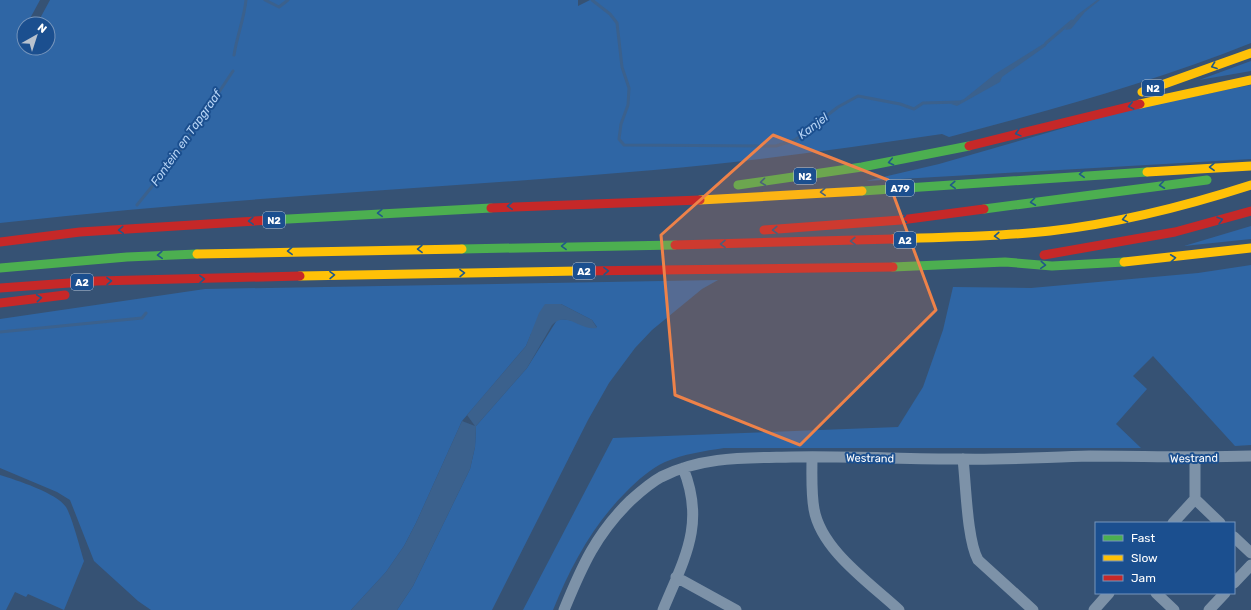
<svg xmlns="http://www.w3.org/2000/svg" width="1251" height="610" font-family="Rubik,sans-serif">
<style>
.green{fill:#2f66a5}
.water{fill:#3b618d}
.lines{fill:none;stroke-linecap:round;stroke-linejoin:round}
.stream{stroke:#3b618d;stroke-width:3}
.street{stroke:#7d92a8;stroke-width:11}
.fast{stroke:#4caf50;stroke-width:9}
.slow{stroke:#ffc107;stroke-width:9}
.jam{stroke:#c62828;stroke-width:9}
.oneway{stroke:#205989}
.marked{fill:#ee8249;fill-opacity:0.2;stroke:#ee8249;stroke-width:3;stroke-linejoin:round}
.labels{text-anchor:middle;stroke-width:4;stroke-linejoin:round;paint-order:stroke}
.shield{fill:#1b4f8f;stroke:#bbcadd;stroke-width:1}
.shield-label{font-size:10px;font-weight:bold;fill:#fff}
.street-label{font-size:11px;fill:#fff;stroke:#1b4f8f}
.water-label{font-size:12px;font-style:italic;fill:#b5d3f5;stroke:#1b4f8f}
</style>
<rect width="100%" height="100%" fill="#365274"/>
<path class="green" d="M 0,0 L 40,0 L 27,24 L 24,24 L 24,48 L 48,48 L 48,24 L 37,24 L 50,0 L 578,0 L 578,6 L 590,0 L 1251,0 L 1251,43 C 1153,82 1052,110 949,137 L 942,134 C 846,148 750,162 654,170 C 436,189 217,198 0,223 Z
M 1251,61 L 1251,71 L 1199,80 Z
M 1251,85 L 1251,159 L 866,181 L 939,164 L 1130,109 Z
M 1251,226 L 1251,239 L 1184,246 Z
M 1251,265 L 1251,445 L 1235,446 L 1153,356 L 1133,376 L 1147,389 L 1116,424 L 1141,448 L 724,448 C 704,451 684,454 665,462 C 650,469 638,480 626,492 C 592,526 571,566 553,610 L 523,610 L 613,438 L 898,427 L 923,387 L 943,330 L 953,287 L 1031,288 L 1198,273 Z
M 718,280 L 702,289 L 652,330 L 635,348 L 609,383 L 588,420 L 492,610 L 397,610 L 413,586 L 470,469 L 475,447 L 476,426 L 527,368 L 557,320 C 565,317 587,325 597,327 L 592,320 L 561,304 L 531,334 L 526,346 L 462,421 L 416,523 L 404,546 L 386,572 L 351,610 L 151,610 L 138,601 L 94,561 L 70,500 L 57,492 L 0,468 L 0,319 L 205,289 Z
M 0,475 C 16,480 57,493 66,507 C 72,517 80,548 84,561 L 64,610 L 28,594 L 26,597 L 15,592 L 6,610 L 0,610 Z"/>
<path class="water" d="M 1097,0 L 1100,0 L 1085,12 L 1071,29 L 1065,30 L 1077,15 Z
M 1048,41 L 1046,46 L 1002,77 L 1000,82 L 957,106 L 951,104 L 964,99 L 995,74 Z
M 545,304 L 561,304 L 592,320 L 597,328 C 580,331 566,310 552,325 L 527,368 L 476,426 L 475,447 L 470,469 L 413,586 L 397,610 L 351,610 L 386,572 L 404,546 L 416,523 L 462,421 L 475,426 L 467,415 L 526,346 L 539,313 Z"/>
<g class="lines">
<path class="stream" d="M 265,0 L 279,7 L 288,0
M 592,0 L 610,14 L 617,23 L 622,67 L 629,88 L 628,105 L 621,124 L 619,139 L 624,145 L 776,146 L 795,140 L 838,107 L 858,96 L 900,104 L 914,109 L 923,103 L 959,102
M 1046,43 L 1072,21
M 234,55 C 237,36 244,19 246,0
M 137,205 L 175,158 L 233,71
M 0,332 L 142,318 L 146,313"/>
<path class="street" d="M 812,457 C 812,474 811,492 814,509 C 821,550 870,583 899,610
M 1195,458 L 1195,499 L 1220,523
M 963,459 C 966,485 967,540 978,560 L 1033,610
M 1173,523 L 1195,499
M 1234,537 L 1251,553
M 676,577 L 736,610
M 1234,583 L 1251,565
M 1156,593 L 1174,610
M 564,610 C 582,566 596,534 631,500 C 640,492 650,483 661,477 C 702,456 747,458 792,457 C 848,456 904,459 960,459 C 1004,460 1047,457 1090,456 C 1144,456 1197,458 1251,456
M 663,610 C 684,559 706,524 683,468
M 1094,610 L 1109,593
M 1209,610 L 1225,593"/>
<path class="fast" d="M 738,185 L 862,167 L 969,146
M 862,191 L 1147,172
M 984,209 L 1207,180
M 270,220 L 491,208
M 462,249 L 675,245
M 893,267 L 1005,262 L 1052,266 L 1124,262
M 0,268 L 127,257 L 197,254"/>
<path class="slow" d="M 1142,92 L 1251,53
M 1140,104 L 1251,80
M 1147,172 L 1251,166
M 700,200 L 862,191
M 893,239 C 945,237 998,237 1050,231 C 1119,223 1186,206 1251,185
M 197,254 L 462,249
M 1124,262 L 1251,248
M 300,276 L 579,271"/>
<path class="jam" d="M 969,146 L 1140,104
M 491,208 L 700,200
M 764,230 L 901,220 L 984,209
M 0,242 L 80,232 L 270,220
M 675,245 L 893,239
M 1044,255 L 1175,232 L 1251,211
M 579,271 L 893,267
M 0,288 L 97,281 L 300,276
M 0,303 L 65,295"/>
</g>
<defs><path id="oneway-chevron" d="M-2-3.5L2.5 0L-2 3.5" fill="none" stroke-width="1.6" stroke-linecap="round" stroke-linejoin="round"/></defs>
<g class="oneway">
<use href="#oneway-chevron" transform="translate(1214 66) rotate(160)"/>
<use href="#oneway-chevron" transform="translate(1131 106) rotate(167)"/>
<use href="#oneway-chevron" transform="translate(1018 133) rotate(165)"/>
<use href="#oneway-chevron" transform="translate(891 162) rotate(168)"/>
<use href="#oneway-chevron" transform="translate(1212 167) rotate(179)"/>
<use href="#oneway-chevron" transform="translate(1082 174) rotate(177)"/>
<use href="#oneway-chevron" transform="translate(763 182) rotate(173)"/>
<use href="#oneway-chevron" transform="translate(953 185) rotate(177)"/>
<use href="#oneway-chevron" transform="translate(1162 185) rotate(173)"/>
<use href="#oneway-chevron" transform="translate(823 192) rotate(177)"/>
<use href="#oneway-chevron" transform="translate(1033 202) rotate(173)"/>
<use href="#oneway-chevron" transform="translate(510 206) rotate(177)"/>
<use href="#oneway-chevron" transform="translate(380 213) rotate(177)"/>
<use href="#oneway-chevron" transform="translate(904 219) rotate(173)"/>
<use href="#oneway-chevron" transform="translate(1125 219) rotate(168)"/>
<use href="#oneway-chevron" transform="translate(1220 220) rotate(-16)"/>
<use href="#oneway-chevron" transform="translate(251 221) rotate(176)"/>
<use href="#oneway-chevron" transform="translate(121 230) rotate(176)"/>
<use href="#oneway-chevron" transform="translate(775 230) rotate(177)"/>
<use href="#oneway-chevron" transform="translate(997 236) rotate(177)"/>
<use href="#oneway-chevron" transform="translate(853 241) rotate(178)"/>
<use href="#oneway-chevron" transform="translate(723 244) rotate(179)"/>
<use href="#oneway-chevron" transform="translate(564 246) rotate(179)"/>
<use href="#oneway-chevron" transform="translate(420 249) rotate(179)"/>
<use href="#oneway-chevron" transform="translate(290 251) rotate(178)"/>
<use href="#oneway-chevron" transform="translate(160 255) rotate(177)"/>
<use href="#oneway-chevron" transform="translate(1173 258) rotate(-6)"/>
<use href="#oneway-chevron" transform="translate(1043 265) rotate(4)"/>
<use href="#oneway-chevron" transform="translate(606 271) rotate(-1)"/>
<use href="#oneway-chevron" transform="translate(462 273) rotate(-1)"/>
<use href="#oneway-chevron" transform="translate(332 275) rotate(-1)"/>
<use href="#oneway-chevron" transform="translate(202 279) rotate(-2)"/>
<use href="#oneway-chevron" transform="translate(109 281) rotate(-1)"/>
<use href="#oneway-chevron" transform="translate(39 298) rotate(-6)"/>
</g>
<path class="marked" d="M 773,135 L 888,180 L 936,310 L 800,445 L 675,395 L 661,235 Z"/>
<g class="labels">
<g class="shield">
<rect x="1142" y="80" width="22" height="16" rx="3"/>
<rect x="794" y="168" width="22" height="16" rx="3"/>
<rect x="886" y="180" width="28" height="16" rx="3"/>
<rect x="263" y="212" width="22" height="16" rx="3"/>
<rect x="894" y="232" width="22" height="16" rx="3"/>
<rect x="573" y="263" width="22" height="16" rx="3"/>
<rect x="71" y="274" width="22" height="16" rx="3"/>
</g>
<g class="shield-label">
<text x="1153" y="92">N2</text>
<text x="805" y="180">N2</text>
<text x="900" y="192">A79</text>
<text x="274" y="224">N2</text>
<text x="905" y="244">A2</text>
<text x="584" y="275">A2</text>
<text x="82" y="286">A2</text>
</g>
<g class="street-label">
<text transform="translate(870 458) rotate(1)" y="4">Westrand</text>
<text transform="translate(1194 458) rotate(-1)" y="4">Westrand</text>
</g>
<g class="water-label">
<text transform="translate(813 126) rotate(-37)" y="4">Kanjel</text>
<text transform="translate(186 138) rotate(-55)" y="4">Fontein en Tapgraaf</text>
</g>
</g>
<rect x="1095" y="522" width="140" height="72" fill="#1b4f8f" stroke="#7695bc"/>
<rect x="1103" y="535" width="20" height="6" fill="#4caf50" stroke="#7695bc"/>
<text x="1131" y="542" font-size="12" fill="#ffffff">Fast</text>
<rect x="1103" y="555" width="20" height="6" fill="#ffc107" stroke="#7695bc"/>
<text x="1131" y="562" font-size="12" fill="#ffffff">Slow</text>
<rect x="1103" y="575" width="20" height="6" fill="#c62828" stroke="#7695bc"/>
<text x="1131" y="582" font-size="12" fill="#ffffff">Jam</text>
<g transform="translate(36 36) rotate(39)"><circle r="19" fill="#1b4f8f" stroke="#7695bc"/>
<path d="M0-3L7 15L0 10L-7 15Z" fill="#b9c2ce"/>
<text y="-6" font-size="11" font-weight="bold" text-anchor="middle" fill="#ffffff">N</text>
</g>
</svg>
